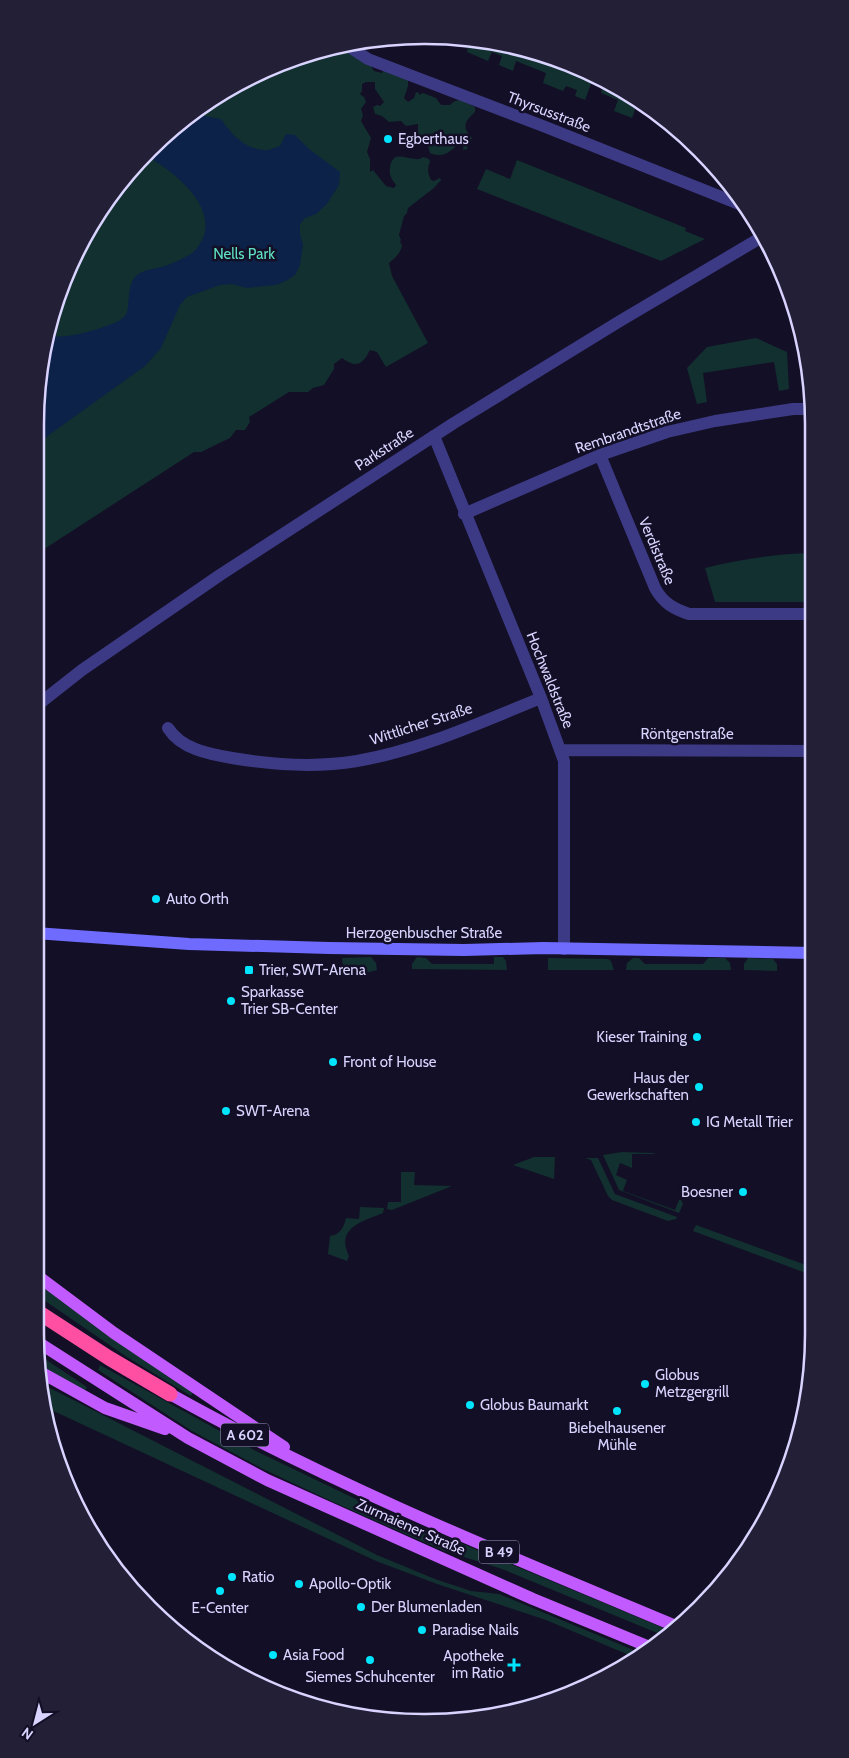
<svg xmlns="http://www.w3.org/2000/svg" width="849" height="1758" font-family="Cabin,sans-serif">
<style>
.green{fill:#12302f}
.water{fill:#0c2248}
.lines{fill:none;stroke-linecap:round;stroke-linejoin:round}
.minor{stroke:#3d3a85;stroke-width:12}
.tertiary{stroke:#3d3a85;stroke-width:12}
.secondary{stroke:#6f6bff;stroke-width:12}
.primary{stroke:#c25bff;stroke-width:12}
.motorway{stroke:#ff4fa3;stroke-width:15}
.poi-dot{fill:#00e5ff;stroke:#130f26;stroke-width:2}
.labels{text-anchor:middle;stroke-width:5;stroke-linejoin:round;paint-order:stroke}
.shield{fill:#130f26;stroke:#9e99be;stroke-width:1}
.shield-label{font-size:14px;font-weight:bold;fill:#d9d4ff}
.street-label{font-size:15px;fill:#d9d4ff;stroke:#130f26}
.poi-label{font-size:15px;fill:#d9d4ff;stroke:#130f26;text-anchor:start}
.park-label{font-size:15px;fill:#5fe0c0;stroke:#130f26}
.rim{fill:none;stroke:#d9d4ff;stroke-width:2.5}
</style>
<rect width="100%" height="100%" fill="#130f26"/>
<path class="green" d="M 440,37 L 501,43 L 574,65 L 652,110 L 637,104 L 632,118 L 614,111 L 618,100 L 601,93 L 603,85 L 592,81 L 585,100 L 575,96 L 577,90 L 566,86 L 563,91 L 543,83 L 546,73 L 516,61 L 513,71 L 499,65 L 502,56 L 492,52 L 488,61 L 467,52 L 468,49 Z
M 331,48 L 333,54 L 339,53 L 340,50 L 343,50 L 371,66 L 374,71 L 382,73 L 384,69 L 408,78 L 408,86 L 404,98 L 408,102 L 414,98 L 416,92 L 419,93 L 419,95 L 423,93 L 436,98 L 441,105 L 450,105 C 459,96 464,102 475,107 L 475,112 C 464,122 462,127 472,138 L 468,144 L 467,149 L 463,150 L 464,143 L 460,142 C 451,151 444,159 430,153 L 427,142 L 418,137 L 418,124 L 406,126 L 401,121 L 389,122 L 382,116 L 375,114 L 373,107 L 377,105 L 380,106 L 384,102 L 375,89 L 375,82 L 366,82 L 362,84 L 362,91 L 360,94 L 364,97 L 366,102 L 361,109 L 363,115 L 361,121 L 371,138 L 367,152 L 370,159 L 370,172 L 373,170 L 386,186 L 394,188 L 396,185 C 391,178 389,175 390,167 C 393,150 405,159 416,159 C 418,160 422,158 423,157 L 429,159 L 430,162 C 427,168 428,175 431,180 L 434,181 L 440,178 L 441,180 L 434,188 L 408,208 L 407,213 L 404,216 L 399,235 L 401,240 L 400,242 L 402,245 C 401,253 395,258 389,263 L 392,276 L 428,343 L 386,367 L 377,352 L 370,350 C 363,364 357,369 342,358 L 334,364 L 334,369 L 324,385 L 313,388 L 308,392 L 289,392 L 249,417 L 250,422 L 245,430 L 236,430 L 230,438 L 201,452 L 194,452 L 35,555 L 35,424 L 43,348 L 65,275 L 101,208 L 149,149 L 208,100 L 276,65 Z
M 517,160 L 686,228 L 685,231 L 705,239 L 661,261 L 477,189 L 486,169 L 510,179 Z
M 756,338 L 787,352 L 789,389 L 779,391 L 774,362 L 703,373 L 707,402 L 697,404 L 687,368 L 707,347 Z
M 811,553 L 811,602 L 715,602 L 705,568 C 740,559 775,554 811,553 Z
M 371,957 L 376,963 L 377,970 C 364,974 354,975 343,967 L 342,958 Z
M 417,957 L 426,958 L 432,964 L 494,964 L 494,957 L 503,957 L 506,961 L 507,970 L 412,969 L 412,964 Z
M 548,958 L 608,959 L 611,961 L 614,970 L 548,970 Z
M 633,958 L 639,958 L 645,964 L 703,964 L 708,958 L 725,958 L 730,963 L 731,970 L 626,970 L 627,963 Z
M 748,958 L 773,959 L 777,964 L 777,971 L 744,970 L 744,964 Z
M 622,1152 L 654,1153 L 654,1154 L 632,1154 L 632,1168 L 620,1163 L 616,1175 L 627,1180 L 623,1191 L 675,1210 L 679,1200 L 681,1200 L 683,1204 L 679,1213 L 619,1190 L 603,1155 Z
M 534,1157 L 555,1157 L 554,1179 L 513,1165 Z
M 585,1158 L 598,1158 L 615,1194 L 677,1217 L 676,1219 L 668,1221 L 612,1200 L 608,1196 L 591,1160 Z
M 401,1172 L 415,1172 L 414,1185 L 452,1186 L 392,1210 L 387,1209 L 388,1202 L 401,1202 Z
M 360,1207 L 384,1208 L 383,1213 C 363,1221 335,1228 349,1256 L 347,1261 L 328,1254 L 330,1236 C 340,1235 344,1227 346,1218 L 359,1219 Z
M 696,1225 L 814,1268 L 814,1276 L 693,1231 Z
M 35,1281 L 194,1390 L 191,1396 L 127,1357 L 35,1294 Z
M 39,1355 L 87,1387 L 85,1391 L 40,1366 Z
M 100,1365 L 258,1452 L 360,1501 L 673,1632 L 667,1637 L 502,1569 L 442,1550 L 331,1501 L 263,1469 L 192,1431 L 98,1370 Z
M 44,1385 L 377,1555 L 435,1579 L 471,1591 L 499,1594 L 643,1654 L 636,1658 L 546,1620 L 437,1584 L 376,1561 L 47,1408 Z"/>
<path class="water" d="M 192,114 L 221,119 C 231,134 245,149 264,150 C 269,151 275,147 280,146 L 286,134 L 295,135 L 309,149 L 340,172 L 339,185 L 327,204 L 316,214 L 305,218 L 300,224 L 300,234 L 303,245 L 300,265 L 295,275 L 286,281 L 276,285 L 247,288 L 232,284 L 220,285 L 187,297 L 180,305 L 161,348 L 145,366 L 35,445 L 35,424 L 43,348 L 46,336 C 72,338 85,333 109,325 C 116,322 124,320 127,312 C 130,301 127,285 136,276 C 143,269 156,269 165,266 C 174,263 184,258 192,253 C 197,250 200,243 203,238 C 217,204 170,168 144,155 L 149,149 Z"/>
<g class="lines">
<path class="minor" d="M 345,44 L 368,59 L 543,126 L 744,206
M 434,436 L 541,698 L 564,761 L 564,949
M 600,455 L 655,588 C 663,603 674,609 689,614 L 811,614
M 464,514 L 600,455 L 667,432 L 715,421 L 793,409 L 811,409
M 168,728 C 181,749 209,754 232,758 C 273,765 315,768 357,761 C 421,750 481,722 541,698
M 561,750 L 812,751"/>
<path class="tertiary" d="M 35,707 L 82,670 L 220,575 L 454,423 L 620,321 L 762,237"/>
<path class="secondary" d="M 35,933 L 189,944 L 329,948 L 464,950 L 543,948 L 813,953"/>
<path class="primary" d="M 35,1274 L 114,1333 L 284,1447
M 36,1341 L 188,1438 L 267,1480 L 533,1599 L 652,1648
M 42,1373 L 105,1408 L 165,1429
M 170,1394 C 333,1485 506,1555 678,1627"/>
<path class="motorway" d="M 35,1310 L 109,1358 L 170,1394"/>
</g>
<g class="poi-dot">
<circle cx="388" cy="139" r="5"/>
<circle cx="156" cy="899" r="5"/>
<rect x="244" y="965" width="10" height="10" rx="2.5"/>
<circle cx="231" cy="1001" r="5"/>
<circle cx="697" cy="1037" r="5"/>
<circle cx="333" cy="1062" r="5"/>
<circle cx="699" cy="1087" r="5"/>
<circle cx="226" cy="1111" r="5"/>
<circle cx="696" cy="1122" r="5"/>
<circle cx="743" cy="1192" r="5"/>
<circle cx="645" cy="1384" r="5"/>
<circle cx="470" cy="1405" r="5"/>
<circle cx="617" cy="1411" r="5"/>
<circle cx="232" cy="1577" r="5"/>
<circle cx="299" cy="1584" r="5"/>
<circle cx="220" cy="1591" r="5"/>
<circle cx="361" cy="1607" r="5"/>
<circle cx="422" cy="1630" r="5"/>
<circle cx="273" cy="1655" r="5"/>
<circle cx="370" cy="1660" r="5"/>
<path d="M511.5 1657.5h5v5h5v5h-5v5h-5v-5h-5v-5h5z"/>
</g>
<g class="labels">
<g class="shield">
<rect x="221" y="1423.5" width="48" height="23" rx="4"/>
<rect x="479" y="1540.5" width="40" height="23" rx="4"/>
</g>
<g class="shield-label">
<text x="245" y="1440">A 602</text>
<text x="499" y="1557">B 49</text>
</g>
<g class="street-label">
<text transform="translate(549 112) rotate(21)" y="5">Thyrsusstraße</text>
<text transform="translate(628 431) rotate(-19)" y="5">Rembrandtstraße</text>
<text transform="translate(384 449) rotate(-33)" y="5">Parkstraße</text>
<text transform="translate(657 551) rotate(67)" y="5">Verdistraße</text>
<text transform="translate(550 680) rotate(68)" y="5">Hochwaldstraße</text>
<text transform="translate(421 724) rotate(-18)" y="5">Wittlicher Straße</text>
<text x="687" y="739">Röntgenstraße</text>
<text x="424" y="938">Herzogenbuscher Straße</text>
<text transform="translate(411 1527) rotate(24)" y="5">Zurmaiener Straße</text>
</g>
<g class="poi-label">
<text x="398" y="144">Egberthaus</text>
<text x="166" y="904">Auto Orth</text>
<text x="259" y="975">Trier, SWT-Arena</text>
<text x="241" y="997">Sparkasse<tspan x="241" dy="17">Trier SB-Center</tspan></text>
<text x="687" y="1042" text-anchor="end">Kieser Training</text>
<text x="343" y="1067">Front of House</text>
<text x="689" y="1083" text-anchor="end">Haus der<tspan x="689" dy="17">Gewerkschaften</tspan></text>
<text x="236" y="1116">SWT-Arena</text>
<text x="706" y="1127">IG Metall Trier</text>
<text x="733" y="1197" text-anchor="end">Boesner</text>
<text x="655" y="1380">Globus<tspan x="655" dy="17">Metzgergrill</tspan></text>
<text x="480" y="1410">Globus Baumarkt</text>
<text x="617" y="1433" text-anchor="middle">Biebelhausener<tspan x="617" dy="17">Mühle</tspan></text>
<text x="242" y="1582">Ratio</text>
<text x="309" y="1589">Apollo-Optik</text>
<text x="371" y="1612">Der Blumenladen</text>
<text x="220" y="1613" text-anchor="middle">E-Center</text>
<text x="432" y="1635">Paradise Nails</text>
<text x="283" y="1660">Asia Food</text>
<text x="504" y="1661" text-anchor="end">Apotheke<tspan x="504" dy="17">im Ratio</tspan></text>
<text x="370" y="1682" text-anchor="middle">Siemes Schuhcenter</text>
</g>
<g class="park-label">
<text x="244" y="259">Nells Park</text>
</g>
</g>
<path d="M0 0H849V1758H0ZM424 44H425A380 380 0 0 1 805 424V1334A380 380 0 0 1 425 1714H424A380 380 0 0 1 44 1334V424A380 380 0 0 1 424 44Z" fill="#231f37" fill-rule="evenodd"/>
<path class="rim" d="M424 44H425A380 380 0 0 1 805 424V1334A380 380 0 0 1 425 1714H424A380 380 0 0 1 44 1334V424A380 380 0 0 1 424 44Z"/>
<g transform="translate(35 1723) rotate(216)" stroke="#130f26" stroke-width="4" paint-order="stroke">
<path d="M0-4L9 19L0 12L-9 19Z" fill="#d9d4ff"/>
<text y="-8" font-size="14" font-weight="bold" text-anchor="middle" fill="#d9d4ff">N</text>
</g>
</svg>
